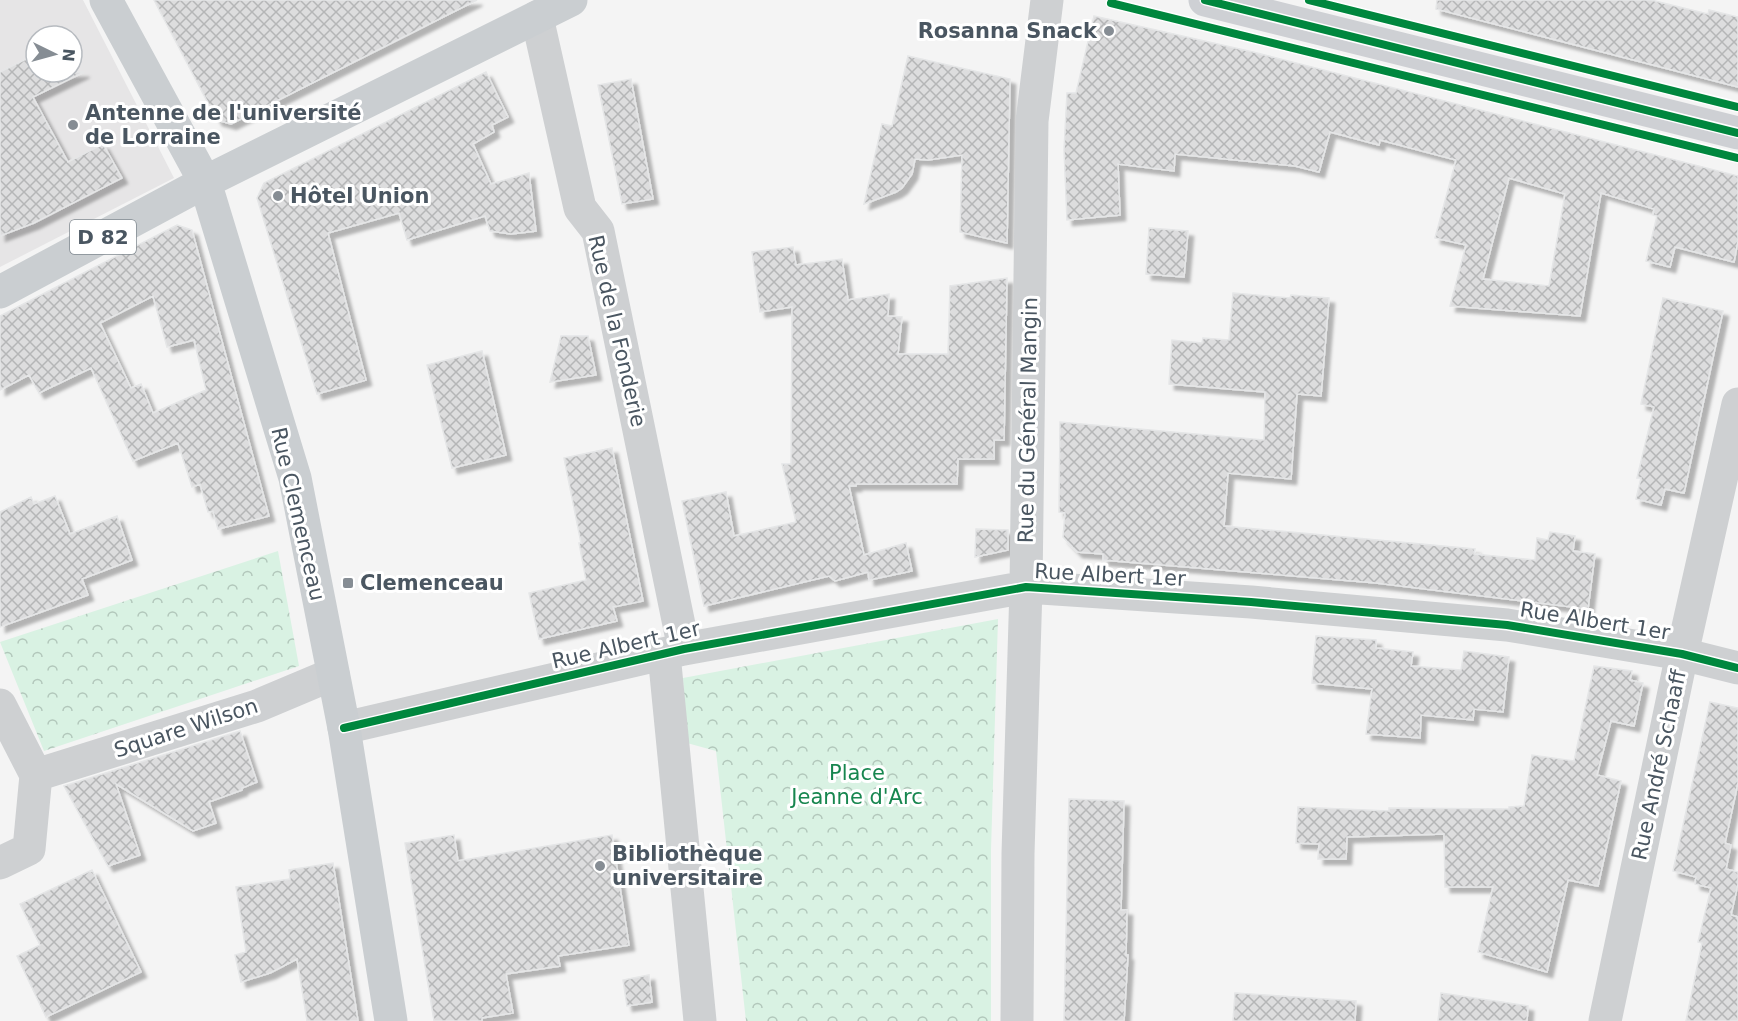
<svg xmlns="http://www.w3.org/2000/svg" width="1738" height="1021" font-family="'DejaVu Sans',sans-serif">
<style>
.education{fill:#e6e5e6;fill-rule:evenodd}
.forest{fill:url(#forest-crowns)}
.building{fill:url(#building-cross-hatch);stroke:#e5e6e7;stroke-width:1.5;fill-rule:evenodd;filter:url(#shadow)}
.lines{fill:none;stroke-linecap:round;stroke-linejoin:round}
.minor{stroke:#ced0d2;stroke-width:33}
.secondary{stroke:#ced0d4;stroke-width:33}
.primary{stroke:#caced1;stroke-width:33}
.cycleway-casing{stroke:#fff;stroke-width:11}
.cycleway{stroke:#00873e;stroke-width:8}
.poi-dot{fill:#868d94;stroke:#fff;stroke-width:2}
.labels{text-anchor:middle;stroke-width:6;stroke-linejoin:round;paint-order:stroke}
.shield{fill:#fff;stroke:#808990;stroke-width:1.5}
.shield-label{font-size:20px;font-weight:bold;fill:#4a5661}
.poi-label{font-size:21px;font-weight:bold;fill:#4a5661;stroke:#fff;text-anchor:start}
.street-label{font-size:21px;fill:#4a5661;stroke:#fff}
.park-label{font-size:21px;fill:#17864f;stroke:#fff}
</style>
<defs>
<pattern id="forest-crowns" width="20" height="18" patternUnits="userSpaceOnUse" patternTransform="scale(1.5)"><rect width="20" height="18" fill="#d9f2e3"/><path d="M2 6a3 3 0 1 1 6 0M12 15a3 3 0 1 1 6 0" fill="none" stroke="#b2c7bb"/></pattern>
<pattern id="building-cross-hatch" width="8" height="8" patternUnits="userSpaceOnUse" patternTransform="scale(1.5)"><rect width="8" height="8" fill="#ddddde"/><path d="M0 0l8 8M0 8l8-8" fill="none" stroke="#b5b6b7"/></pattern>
<filter id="shadow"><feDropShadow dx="5.5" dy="5.5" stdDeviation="1.5" flood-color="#0004"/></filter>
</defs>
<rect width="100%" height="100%" fill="#f4f4f4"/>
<path class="education" d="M 0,0 L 83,0 L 174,178 L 0,267 ZM 36,36 L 72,36 L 72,72 L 36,72 Z"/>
<path class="forest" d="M 278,551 L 299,666 L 44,751 L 0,642 Z
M 998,619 L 991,850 L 991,1021 L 746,1021 L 716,751 L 687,743 L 683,678 Z"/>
<path class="building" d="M 154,0 L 477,0 L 231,124 L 217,120 Z
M 1437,0 L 1651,0 L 1708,14 L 1709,10 L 1738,17 L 1738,87 L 1436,9 Z
M 1094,16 L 1253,52 L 1738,176 L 1738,241 L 1734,262 L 1675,247 L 1670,267 L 1646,261 L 1657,216 L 1653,215 L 1654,209 L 1601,193 L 1580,316 L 1450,306 L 1466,245 L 1435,238 L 1456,160 L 1380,140 L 1379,145 L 1330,132 L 1319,172 L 1295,166 L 1175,154 L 1174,171 L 1118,164 L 1120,215 L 1067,220 L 1064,150 L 1067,93 L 1076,93 ZM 1509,178 L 1565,194 L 1549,286 L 1483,279 Z
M 36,54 L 36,72 L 84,72 L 33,97 L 68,162 L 103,144 L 122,178 L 34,223 L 0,236 L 0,72 Z
M 908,56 L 1010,79 L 1007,243 L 960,232 L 962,155 L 928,160 L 915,159 L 912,174 L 902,188 L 896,192 L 864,204 L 882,124 L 892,126 Z
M 486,72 L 508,117 L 492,125 L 494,132 L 473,144 L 491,184 L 529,173 L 536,231 L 511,234 L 490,231 L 485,216 L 407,240 L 399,213 L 328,233 L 366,380 L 317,394 L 257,198 L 264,183 Z
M 631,79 L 653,199 L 622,204 L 598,85 Z
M 177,225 L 192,230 L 269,516 L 218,529 L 213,511 L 208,512 L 200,484 L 192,487 L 178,443 L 133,461 L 91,368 L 39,393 L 29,375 L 0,390 L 0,316 ZM 153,296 L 167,347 L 194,340 L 206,390 L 153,413 L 141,384 L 131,388 L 100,323 Z
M 1149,228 L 1188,231 L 1184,277 L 1146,274 Z
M 793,247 L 796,265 L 842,259 L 848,300 L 889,294 L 888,316 L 902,317 L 898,354 L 948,354 L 950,286 L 1007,278 L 1004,440 L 994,440 L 994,459 L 958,459 L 957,484 L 856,484 L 856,486 L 849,486 L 864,555 L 906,543 L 912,571 L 869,580 L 868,572 L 835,581 L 829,576 L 704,606 L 682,501 L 726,492 L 734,536 L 796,522 L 782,464 L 791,464 L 792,307 L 760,312 L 752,252 Z
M 1233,293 L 1290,298 L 1291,295 L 1329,298 L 1321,396 L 1297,394 L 1291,479 L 1228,473 L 1224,526 L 1475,549 L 1474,554 L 1535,560 L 1537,538 L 1548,540 L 1550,532 L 1575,536 L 1573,551 L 1595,554 L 1588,609 L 1376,583 L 1103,560 L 1103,554 L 1077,552 L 1063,537 L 1065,513 L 1059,512 L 1060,422 L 1264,440 L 1265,392 L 1169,384 L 1172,340 L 1202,343 L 1203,338 L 1229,340 Z
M 1663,298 L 1723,311 L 1684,493 L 1665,489 L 1661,505 L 1636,499 L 1641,478 L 1637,478 L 1654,407 L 1641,404 Z
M 561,336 L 588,336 L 596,375 L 550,382 Z
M 482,351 L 506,455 L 452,468 L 427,365 Z
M 612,448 L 643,601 L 613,607 L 617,621 L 539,639 L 529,593 L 586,580 L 579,543 L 581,543 L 564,458 Z
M 55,496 L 70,534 L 117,516 L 132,560 L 82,579 L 88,595 L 0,627 L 0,512 L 31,497 L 34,504 Z
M 976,529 L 1008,530 L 1008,550 L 975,557 Z
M 1316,636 L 1376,640 L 1376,648 L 1413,652 L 1411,666 L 1461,670 L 1464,651 L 1509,657 L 1503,712 L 1474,709 L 1473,720 L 1421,715 L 1420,738 L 1366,734 L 1372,689 L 1312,683 Z
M 1594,666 L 1632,671 L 1630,680 L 1643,683 L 1634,726 L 1611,721 L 1597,775 L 1621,781 L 1598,886 L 1568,880 L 1547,972 L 1478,952 L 1493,887 L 1445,887 L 1444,834 L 1347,837 L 1346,859 L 1318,859 L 1319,844 L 1296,843 L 1298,807 L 1389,811 L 1389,808 L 1509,809 L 1509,807 L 1524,806 L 1532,755 L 1574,761 Z
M 1710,702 L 1738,708 L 1738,783 L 1725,843 L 1731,845 L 1726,869 L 1738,872 L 1738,884 L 1731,915 L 1738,917 L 1738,1021 L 1686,1021 L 1702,943 L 1698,942 L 1711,888 L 1695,884 L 1696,877 L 1673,871 Z
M 240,731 L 257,782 L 242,788 L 242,790 L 209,802 L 216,823 L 193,831 L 116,784 L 140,855 L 108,866 L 64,786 Z
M 1069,799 L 1124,801 L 1121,910 L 1127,910 L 1126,955 L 1128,955 L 1124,1021 L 1064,1021 Z
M 454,835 L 458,861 L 612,835 L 629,945 L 558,956 L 560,966 L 506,974 L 513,1013 L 482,1018 L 482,1021 L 434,1021 L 405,843 Z
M 333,863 L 358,1021 L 307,1021 L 297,959 L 270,973 L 241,982 L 235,955 L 246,952 L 236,887 L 290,879 L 289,870 Z
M 92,870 L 141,972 L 46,1017 L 17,956 L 40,945 L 20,904 Z
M 649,975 L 652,1002 L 627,1006 L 623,980 Z
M 1235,993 L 1356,1001 L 1355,1021 L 1233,1021 Z
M 1441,993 L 1528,1006 L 1527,1021 L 1438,1021 Z"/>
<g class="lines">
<path class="minor" d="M 537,17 L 580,208 L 598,231 L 684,649
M 664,654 L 700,1021
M 0,705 L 36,775 L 29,849 L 0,863
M 344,728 L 684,649 L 1026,587 L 1251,602 L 1507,625 L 1682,654 L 1738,668
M 36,775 L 257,706 L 333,674
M 1017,1021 L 1018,854 L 1026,587 L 1032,121 L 1047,0
M 1605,1021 L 1682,654 L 1738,404"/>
<path class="secondary" d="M 1205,0 L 1738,133"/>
<path class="primary" d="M 106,0 L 205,182 L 295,478 L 344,728 L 391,1021
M 0,292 L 205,182 L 571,0"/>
<g class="cycleway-casing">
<path id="cycleway" d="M 1205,0 L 1738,133
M 1309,0 L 1738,107
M 1111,3 L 1738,158
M 344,728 L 684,649 L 1026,587 L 1251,602 L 1507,625 L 1682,654 L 1738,668"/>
</g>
<use href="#cycleway" class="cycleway"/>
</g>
<g class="poi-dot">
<circle cx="1109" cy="31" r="6"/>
<circle cx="73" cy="125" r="6"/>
<circle cx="278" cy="196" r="6"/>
<rect x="342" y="577" width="12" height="12" rx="3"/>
<circle cx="600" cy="866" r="6"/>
</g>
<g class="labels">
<rect class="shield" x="70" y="220" width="66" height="34" rx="4.5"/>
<g class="shield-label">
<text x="103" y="244">D 82</text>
</g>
<g class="poi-label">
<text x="1097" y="38" text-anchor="end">Rosanna Snack</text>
<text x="85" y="120">Antenne de l'université<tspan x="85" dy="24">de Lorraine</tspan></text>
<text x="290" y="203">Hôtel Union</text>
<text x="360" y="590">Clemenceau</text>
<text x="612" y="861">Bibliothèque<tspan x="612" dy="24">universitaire</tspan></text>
</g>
<g class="street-label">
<text transform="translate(617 331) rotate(77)" y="7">Rue de la Fonderie</text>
<text transform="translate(1028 420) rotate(-89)" y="7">Rue du Général Mangin</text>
<text transform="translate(298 514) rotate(77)" y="7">Rue Clemenceau</text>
<text transform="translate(1110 575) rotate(3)" y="7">Rue Albert 1er</text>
<text transform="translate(1595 621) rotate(9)" y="7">Rue Albert 1er</text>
<text transform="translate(626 645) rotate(-13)" y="7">Rue Albert 1er</text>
<text transform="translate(186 728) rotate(-18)" y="7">Square Wilson</text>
<text transform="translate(1659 765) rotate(-78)" y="7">Rue André Schaaff</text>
</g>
<g class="park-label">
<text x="857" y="780">Place<tspan x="857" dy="24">Jeanne d'Arc</tspan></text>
</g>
</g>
<g transform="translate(54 54) rotate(95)"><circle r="28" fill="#ffffff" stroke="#b7bbc0" stroke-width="1.5"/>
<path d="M0-4.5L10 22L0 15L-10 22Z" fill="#868d94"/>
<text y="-9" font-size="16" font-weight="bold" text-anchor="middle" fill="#4a5661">N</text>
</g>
</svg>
